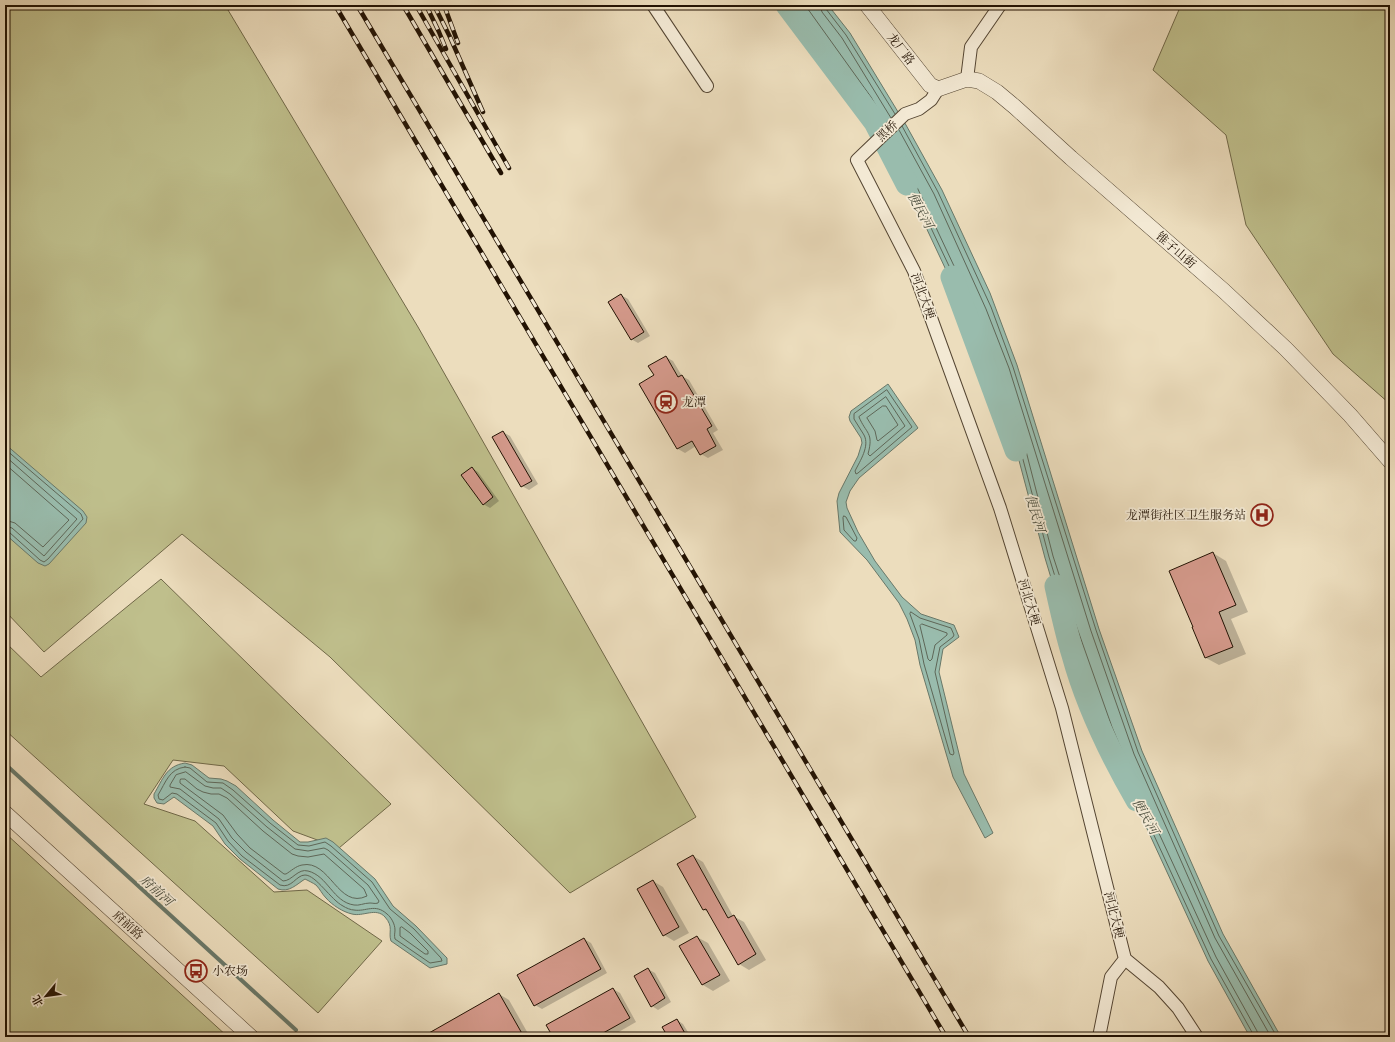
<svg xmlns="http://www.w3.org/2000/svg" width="1395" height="1042" font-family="'IM FELL French Canon','Noto Serif SC',serif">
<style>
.green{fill:#bfbf8c;stroke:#706848}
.water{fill:#99bcad;stroke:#697869}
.shadow{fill:#0003}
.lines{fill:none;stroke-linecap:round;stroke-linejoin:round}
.shore{stroke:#5e6758;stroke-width:1}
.stream{stroke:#697869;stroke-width:4}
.river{stroke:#99bcad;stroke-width:23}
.building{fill:#d59a8c;stroke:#221203}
.minor-casing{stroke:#544532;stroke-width:14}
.tertiary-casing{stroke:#544532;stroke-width:16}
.minor{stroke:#f3e9d4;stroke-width:12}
.tertiary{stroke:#f3e9d4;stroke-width:15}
.rail-casing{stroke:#221203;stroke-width:4.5}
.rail{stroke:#f3e9d4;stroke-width:3;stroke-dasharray:9;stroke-linecap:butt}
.labels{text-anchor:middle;stroke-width:3.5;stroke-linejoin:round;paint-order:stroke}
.street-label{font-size:12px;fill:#221203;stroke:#f3e9d4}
.poi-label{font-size:12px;fill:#221203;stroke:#f3e9d4;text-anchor:start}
.water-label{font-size:13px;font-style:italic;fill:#4c4e3e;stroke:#f3e9d4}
</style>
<rect width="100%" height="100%" fill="#ecddbd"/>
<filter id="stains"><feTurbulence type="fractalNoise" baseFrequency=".005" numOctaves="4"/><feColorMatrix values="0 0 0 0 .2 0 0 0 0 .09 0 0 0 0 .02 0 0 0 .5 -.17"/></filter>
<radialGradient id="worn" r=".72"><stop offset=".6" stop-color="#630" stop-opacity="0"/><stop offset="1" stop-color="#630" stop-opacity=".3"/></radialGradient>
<path class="green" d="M 5,5 L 225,5 L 418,327 L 696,817 L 570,893 L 330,657 L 182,534 L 44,652 L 5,611 Z
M 1181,5 L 1390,5 L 1390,404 L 1333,354 L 1246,225 L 1226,135 L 1153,70 Z
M 161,579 L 391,804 L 339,848 L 293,831 L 224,766 L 173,760 L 144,804 L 195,821 L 274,892 L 307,890 L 382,941 L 318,1013 L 5,730 L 5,642 L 41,677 Z
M 5,833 L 228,1037 L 5,1037 Z"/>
<path class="water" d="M 794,5 L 828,5 L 850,33 L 906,125 L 942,190 L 990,293 L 1017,365 L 1099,629 L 1142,751 L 1223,934 L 1281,1037 L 1250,1037 L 1208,961 L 1125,781 L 1103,730 L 1061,611 L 1045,558 L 1017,453 L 986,364 L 962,304 L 885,140 L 864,102 Z
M 888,384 L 918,428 L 859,478 L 850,491 L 846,502 L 847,508 L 858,532 L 875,561 L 902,597 L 921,614 L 954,625 L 959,637 L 943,649 L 939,672 L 964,774 L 993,833 L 985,838 L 953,777 L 920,665 L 915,640 L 907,619 L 899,603 L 867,560 L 840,532 L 837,501 L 839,493 L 858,456 L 862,443 L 861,438 L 850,421 L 849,417 L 851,411 Z
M 5,444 L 83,511 L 87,517 L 86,523 L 49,564 L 45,566 L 38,563 L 5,534 Z
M 185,763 L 192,765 L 209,778 L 221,779 L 227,781 L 236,786 L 273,820 L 300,842 L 308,842 L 326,838 L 333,842 L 375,879 L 393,906 L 416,926 L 447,958 L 447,964 L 430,968 L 391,941 C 388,932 394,927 385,917 C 376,907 363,917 352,914 C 343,912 332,905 326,898 C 322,894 320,889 316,885 C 313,883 309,881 305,879 C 297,884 289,893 278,889 L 240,859 L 225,844 L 213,826 L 174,797 L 164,804 L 157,803 L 154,798 L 154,794 C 163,779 166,766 185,763 Z"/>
<path class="shadow" d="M 621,295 L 628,299 L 650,336 L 638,343 L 631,339 Z
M 666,357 L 673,361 L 682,376 L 689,380 L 718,430 L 713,433 L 723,450 L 708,458 L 701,454 L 696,446 L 685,453 L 678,449 L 640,384 L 655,376 Z
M 503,432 L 510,436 L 538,484 L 529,490 L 522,486 Z
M 472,468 L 478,472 L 499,501 L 490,508 L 483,504 Z
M 1213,553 L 1226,561 L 1248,612 L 1231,619 L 1246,654 L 1219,665 L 1206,658 L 1194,627 Z
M 693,856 L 703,862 L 733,916 L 744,922 L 766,960 L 749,970 L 739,964 L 710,913 L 704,910 Z
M 653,881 L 663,887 L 689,933 L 674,941 L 664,935 Z
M 697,937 L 708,943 L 730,981 L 713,991 L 703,985 L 681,946 Z
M 584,939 L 591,943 L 607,973 L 542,1009 L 535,1005 Z
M 648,969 L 655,973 L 671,1002 L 658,1010 L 652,1006 Z
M 613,989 L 620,993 L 636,1022 L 610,1037 L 554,1037 Z
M 499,994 L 509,1000 L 530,1037 L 422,1037 L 435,1029 L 436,1030 Z
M 677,1020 L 683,1024 L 691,1037 L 669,1037 Z"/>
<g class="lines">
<path class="shore" d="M 799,5 L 867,100 L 882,126
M 805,5 L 871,97 L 886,123
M 820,5 L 822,12 L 842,38 L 891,118
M 825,5 L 826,9 L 846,35 L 895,114
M 902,126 L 938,192 L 991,307 L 1013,367 L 1096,630 L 1138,752 L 1219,936 L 1277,1037
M 899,130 L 934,194 L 986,309 L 1009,368 L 1091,631 L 1134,754 L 1215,938 L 1271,1037
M 893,136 L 970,300 L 994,361 L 1026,451 L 1053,556 L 1070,608 L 1112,727 L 1133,777 L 1216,957 L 1257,1031 L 1258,1037
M 889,139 L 966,302 L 990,363 L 1021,452 L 1049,557 L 1065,609 L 1107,728 L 1128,779 L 1211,959 L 1253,1034 L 1253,1037
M 887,390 L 912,427 L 858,473 L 856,474 L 855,471 C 860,461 870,446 864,435 C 861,430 857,424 854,419 L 854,414 Z
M 886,397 L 905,426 L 870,456 L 868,454 C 874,432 866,434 859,417 Z
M 883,406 L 886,406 L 898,425 L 878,441 L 877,440 L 875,431 L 867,418 Z
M 5,449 L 81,514 L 83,519 L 48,559 L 44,562 L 40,560 L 9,532 L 5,531
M 5,456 L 77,519 L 44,556 L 12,528 L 5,526
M 5,464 L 69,520 L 43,547 L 15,523 L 5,520
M 844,516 L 846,517 L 857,538 L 856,541 L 854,541 L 844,530 L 843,518 Z
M 911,612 L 920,618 L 951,628 L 954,635 L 953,637 L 940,647 L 935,672 L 954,753 L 953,755 L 950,754 L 924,664 L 919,639 L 910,614 Z
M 922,624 L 947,633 L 947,635 L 935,645 L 932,659 L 930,661 L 928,659 L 920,626 Z
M 185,767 L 190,768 L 207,782 L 223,783 L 233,790 L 270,823 L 298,845 L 309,846 L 325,842 L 331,846 L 372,882 L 390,909 L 414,929 L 441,958 L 442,961 L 430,963 L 395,939 C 394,935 395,933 395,930 C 395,924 391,917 387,914 C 375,903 366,912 354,910 C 351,910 346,908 343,906 C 331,900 316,875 305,875 C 296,875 292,889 280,885 L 242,856 L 228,841 L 216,823 L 177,794 L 172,793 L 163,800 L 159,799 L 158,795 C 166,782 169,769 185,767 Z
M 186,772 L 205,786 L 213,788 L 221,788 L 230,794 L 267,827 L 295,849 L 308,851 L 324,848 L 328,850 L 368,885 L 379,901 L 378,903 C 375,904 373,903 370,903 C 364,903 359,906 354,905 C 333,902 328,876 308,871 C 298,868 292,881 283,881 L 246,852 L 232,838 L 219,819 L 180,789 L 170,787 L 170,785 L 176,775 Z
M 181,779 L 185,779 L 197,789 L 203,792 L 211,794 L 219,794 L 227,798 L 263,831 L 292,854 L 298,856 L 308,857 L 324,854 L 364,889 L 367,896 C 338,910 330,859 302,865 C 296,866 291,871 286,874 L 284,874 L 250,848 L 237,834 L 223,815 L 180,783 L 180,781 Z
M 402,927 L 410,933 L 428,951 L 428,954 L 425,954 L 400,936 L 400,928 Z"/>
<path class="stream" d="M 5,764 L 296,1030"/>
<path class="river" d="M 787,5 L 875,122 L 907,184
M 952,277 L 1016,450
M 1056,586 C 1061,609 1066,632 1073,655 C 1087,706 1111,755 1137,800"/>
</g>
<path class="building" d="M 621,294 L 644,332 L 631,340 L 608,302 Z
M 666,356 L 678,377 L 682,375 L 712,426 L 707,429 L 716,446 L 700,455 L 692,441 L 677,449 L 639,384 L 654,375 L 648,366 Z
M 503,431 L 532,481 L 521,487 L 492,437 Z
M 472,467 L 493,497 L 483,505 L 461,475 Z
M 1213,552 L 1236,605 L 1219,612 L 1233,647 L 1205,658 L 1192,627 L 1193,627 L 1169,571 Z
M 693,855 L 728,918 L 734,915 L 756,954 L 738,965 L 706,909 L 703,910 L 677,864 Z
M 653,880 L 679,927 L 663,936 L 637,889 Z
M 697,936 L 720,975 L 702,985 L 679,946 Z
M 584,938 L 601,969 L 534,1006 L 517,975 Z
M 648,968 L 665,998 L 651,1007 L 634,976 Z
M 613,988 L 630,1018 L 596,1037 L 553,1037 L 546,1025 Z
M 499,993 L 524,1037 L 422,1037 L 480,1004 Z
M 677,1019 L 687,1037 L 668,1037 L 662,1027 Z"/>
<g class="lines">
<g class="minor-casing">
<path id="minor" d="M 653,5 L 707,86
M 967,79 L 971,47 L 1000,5
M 938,89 L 931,100 L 919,109 L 905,114 L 857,160 L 914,271 L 1000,508 L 1062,708 L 1125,959 L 1159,987 L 1178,1008 L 1197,1037
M 1099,1037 L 1111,977 L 1125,959"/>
</g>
<g class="tertiary-casing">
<path id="tertiary" d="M 867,5 L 930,85 L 938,89 L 967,79 L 979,81 L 997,92 L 1015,107 L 1071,158 L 1224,291 L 1286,349 L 1350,415 L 1390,461
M 5,813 L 251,1037"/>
</g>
<use href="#minor" class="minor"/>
<use href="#tertiary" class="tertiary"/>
<g class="rail-casing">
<path id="rail" d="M 335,5 L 946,1037
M 357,5 L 969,1037
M 403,5 L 501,173
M 416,5 L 509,168
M 426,5 L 439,32 L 446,49
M 434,5 L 450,37 L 483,112
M 444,5 L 458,43"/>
</g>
<use href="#rail" class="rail"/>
</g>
<defs>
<g id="station-ring" transform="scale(1.15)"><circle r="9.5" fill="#f3e9d4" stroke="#8f2418" stroke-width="1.5"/><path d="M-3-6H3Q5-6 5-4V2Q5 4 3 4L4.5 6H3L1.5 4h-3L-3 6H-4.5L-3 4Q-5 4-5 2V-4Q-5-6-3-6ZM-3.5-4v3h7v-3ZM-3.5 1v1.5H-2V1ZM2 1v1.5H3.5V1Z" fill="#8f2418"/></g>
<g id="hospital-ring" transform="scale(1.15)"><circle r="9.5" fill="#f3e9d4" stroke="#8f2418" stroke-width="1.5"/><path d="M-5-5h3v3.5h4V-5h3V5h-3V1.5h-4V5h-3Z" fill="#8f2418"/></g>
<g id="bus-ring" transform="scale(1.15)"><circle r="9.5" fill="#f3e9d4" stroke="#8f2418" stroke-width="1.5"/><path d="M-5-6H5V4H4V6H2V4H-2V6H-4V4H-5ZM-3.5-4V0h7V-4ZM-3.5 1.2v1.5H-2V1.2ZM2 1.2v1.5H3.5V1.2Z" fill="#8f2418"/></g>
</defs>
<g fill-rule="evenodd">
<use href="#station-ring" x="666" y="402"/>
<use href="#hospital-ring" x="1262" y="515"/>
<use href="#bus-ring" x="196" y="971"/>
</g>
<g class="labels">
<g class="street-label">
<text transform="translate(901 49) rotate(52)" y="4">龙厂路</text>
<text transform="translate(887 131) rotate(-43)" y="4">黑桥</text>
<text transform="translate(1176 250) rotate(41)" y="4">锥子山街</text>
<text transform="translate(923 296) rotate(70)" y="4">河北大梗</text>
<text transform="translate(1029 602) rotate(73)" y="4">河北大梗</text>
<text transform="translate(1114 915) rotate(76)" y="4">河北大梗</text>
<text transform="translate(128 925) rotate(42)" y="4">府前路</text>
</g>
<g class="poi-label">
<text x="682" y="406">龙潭</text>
<text x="1246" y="519" text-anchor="end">龙潭街社区卫生服务站</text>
<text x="212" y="975">小农场</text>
</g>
<g class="water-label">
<text transform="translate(921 210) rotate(62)" y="5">便民河</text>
<text transform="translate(1036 513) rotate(73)" y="5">便民河</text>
<text transform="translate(1146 816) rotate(60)" y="5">便民河</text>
<text transform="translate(157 890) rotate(42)" y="5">府前河</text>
</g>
</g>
<rect width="1395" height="1042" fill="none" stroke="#ecddbd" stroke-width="20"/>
<rect x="6" y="6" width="1383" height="1030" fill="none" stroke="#221203" stroke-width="2"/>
<rect x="10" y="10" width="1375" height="1022" fill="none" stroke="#221203"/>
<g transform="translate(46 996) rotate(241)" stroke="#f3e9d4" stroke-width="3" paint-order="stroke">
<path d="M0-3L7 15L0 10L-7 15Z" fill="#221203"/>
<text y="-6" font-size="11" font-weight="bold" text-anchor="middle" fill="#221203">北</text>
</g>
<rect width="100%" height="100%" filter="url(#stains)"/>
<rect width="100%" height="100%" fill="url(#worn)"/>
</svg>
